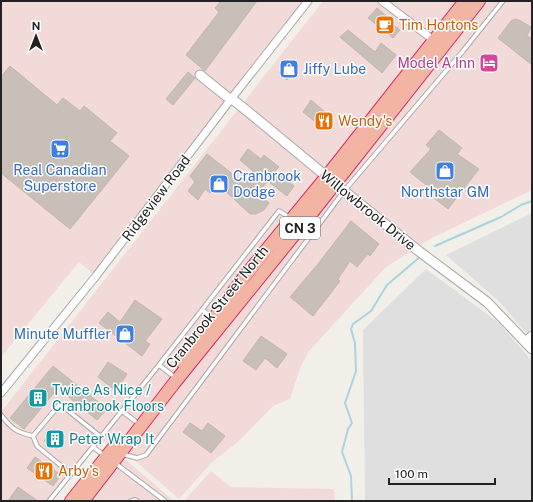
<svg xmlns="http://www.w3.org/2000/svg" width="533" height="502" font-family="'Public Sans',sans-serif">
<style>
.residential{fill:#e0dfdf}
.commercial{fill:#f2dad9}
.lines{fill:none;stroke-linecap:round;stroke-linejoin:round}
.stream{stroke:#aad3df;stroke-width:2}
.building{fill:#c7bfb8;stroke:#c4b6ab}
.service-casing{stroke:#a9a9a9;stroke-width:5.5}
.minor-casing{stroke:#a9a9a9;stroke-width:9}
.tertiary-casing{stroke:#a9a9a9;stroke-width:11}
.trunk-casing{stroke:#dc2a67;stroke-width:14}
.service{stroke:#fff;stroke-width:3.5}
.minor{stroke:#fff;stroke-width:7}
.tertiary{stroke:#fff;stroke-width:9}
.trunk{stroke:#f2b4a3;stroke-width:12}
.labels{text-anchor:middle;stroke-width:3;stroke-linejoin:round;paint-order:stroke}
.shield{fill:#fff;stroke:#646464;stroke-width:1}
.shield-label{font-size:13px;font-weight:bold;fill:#222}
.food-label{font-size:14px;fill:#c56008;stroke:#fff;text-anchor:start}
.hotel-label{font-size:14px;fill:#b23c85;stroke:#fff;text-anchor:end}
.shop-label{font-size:14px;fill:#366cbe;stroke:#fff;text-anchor:start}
.street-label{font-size:14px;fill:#222;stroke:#fff}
.culture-label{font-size:14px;fill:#0d838f;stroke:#fff;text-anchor:start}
</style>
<rect width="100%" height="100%" fill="#f2efe9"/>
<path class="residential" d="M 532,213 L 532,340 L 501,303 L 446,255 Z
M 426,269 L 499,323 L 532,361 L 532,501 L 365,501 L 363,330 Z"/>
<path class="commercial" d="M 1,1 L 314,1 L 96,276 L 79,262 L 1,357 Z
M 323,1 L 532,1 L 532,190 L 432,238 L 386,267 L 309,351 L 300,368 L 290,399 L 273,406 L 238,442 L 212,462 L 179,499 L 132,458 L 100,439 L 52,501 L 1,501 L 1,412 Z
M 119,454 L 174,501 L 83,501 Z
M 211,471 L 231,487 L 334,489 L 335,501 L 184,501 Z"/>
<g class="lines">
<path class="stream" d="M 435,246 L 501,217 L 521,205 L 532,201
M 352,501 L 351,476 L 342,452 L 348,429 L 352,423 L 345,403 L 356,371 L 355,343 L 351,329 L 353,324 L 371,311 L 387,285 L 421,256"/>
</g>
<path class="building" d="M 221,1 L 257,1 L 205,71 L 186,55 L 219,12 L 215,8 Z
M 377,8 L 389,18 L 387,20 L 400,30 L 393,38 L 368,18 Z
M 515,19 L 519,20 L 531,27 L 527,36 L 532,39 L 532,65 L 498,38 L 511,21 Z
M 348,30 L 375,52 L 381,43 L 396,55 L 382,73 L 340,37 Z
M 290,60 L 299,66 L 287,80 L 279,73 Z
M 10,66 L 57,105 L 63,98 L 80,111 L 84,106 L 117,133 L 110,141 L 129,156 L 70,229 L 1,173 L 1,77 Z
M 188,72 L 195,78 L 173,105 L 166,99 Z
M 311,100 L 332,118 L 324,129 L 303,112 Z
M 439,130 L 462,148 L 457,154 L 479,169 L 448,209 L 429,194 L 431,189 L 410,172 L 431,149 L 426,145 Z
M 248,149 L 261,159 L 264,155 L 279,167 L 275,171 L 294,186 L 287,196 L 268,181 L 257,193 L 269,203 L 264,210 L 256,214 L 250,214 L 219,185 L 210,193 L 205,189 L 198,200 L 188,191 L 195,182 L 190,176 L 207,154 L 244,183 L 253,171 L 240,160 Z
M 351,221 L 379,244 L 370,256 L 368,254 L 357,267 L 350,261 L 338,279 L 340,281 L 313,316 L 290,297 L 318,264 Z
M 135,300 L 162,319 L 145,341 L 150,344 L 142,356 L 99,323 L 108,312 L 120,322 Z
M 261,336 L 287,354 L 277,368 L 265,358 L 256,370 L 243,361 Z
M 108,362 L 127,374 L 116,391 L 98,377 Z
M 53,366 L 107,409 L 97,420 L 58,388 L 24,429 L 10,418 Z
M 190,423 L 202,431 L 208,423 L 225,436 L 211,453 L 183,432 Z
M 54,429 L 65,437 L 56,449 L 44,441 Z
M 35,457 L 61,475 L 53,486 L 27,468 Z
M 18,487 L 38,501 L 8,501 Z"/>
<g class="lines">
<g class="service-casing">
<path id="service" d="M 202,310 L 213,317
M 159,365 L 172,375
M 122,411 L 135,421
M 1,415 C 12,429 16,432 33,436
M 93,447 L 105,456
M 122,454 L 137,458 L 146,455 L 344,191 L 463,51 L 503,1
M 115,463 L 165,501
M 71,474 L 37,446 L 33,436 L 60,404 L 101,437
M 49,501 L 159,365 L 279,211 L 289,217
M 131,501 L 135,500 L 137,501"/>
</g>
<g class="minor-casing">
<path id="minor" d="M 382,1 L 436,42
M 525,341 L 532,335
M 1,393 L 96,276 L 231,99 L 308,1"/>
</g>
<g class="tertiary-casing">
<path id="tertiary" d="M 200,75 L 226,96 L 236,102 L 263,124 L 344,191 L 420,252 L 487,302 L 532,349"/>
</g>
<g class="trunk-casing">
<path id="trunk" d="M 182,362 L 245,276 L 327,176 L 465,1
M 71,501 L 114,447
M 83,501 L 175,382 L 311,214 L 479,1"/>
</g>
<use href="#service" class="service"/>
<use href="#minor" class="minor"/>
<use href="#tertiary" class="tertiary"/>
<use href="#trunk" class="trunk"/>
</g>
<defs>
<g id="cafe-square" transform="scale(1)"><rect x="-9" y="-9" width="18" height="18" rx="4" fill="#e8710a" stroke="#fff"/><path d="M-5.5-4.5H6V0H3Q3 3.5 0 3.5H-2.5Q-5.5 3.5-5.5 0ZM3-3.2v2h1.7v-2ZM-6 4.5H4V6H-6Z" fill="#fff"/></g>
<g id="hotel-square" transform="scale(1)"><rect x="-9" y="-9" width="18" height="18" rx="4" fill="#d1479c" stroke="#fff"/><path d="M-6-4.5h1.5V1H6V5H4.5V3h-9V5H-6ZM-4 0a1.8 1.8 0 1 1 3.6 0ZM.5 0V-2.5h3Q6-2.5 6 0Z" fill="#fff"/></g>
<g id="shop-square" transform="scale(1)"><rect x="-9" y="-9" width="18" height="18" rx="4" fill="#3f7fe0" stroke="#fff"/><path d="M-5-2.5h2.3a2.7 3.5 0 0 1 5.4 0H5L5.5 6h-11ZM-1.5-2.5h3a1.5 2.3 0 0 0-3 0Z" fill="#fff"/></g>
<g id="restaurant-square" transform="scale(1)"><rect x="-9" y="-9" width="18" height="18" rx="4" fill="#e8710a" stroke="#fff"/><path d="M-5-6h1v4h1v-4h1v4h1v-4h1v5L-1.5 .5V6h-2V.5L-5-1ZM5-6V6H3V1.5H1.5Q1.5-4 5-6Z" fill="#fff"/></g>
<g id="supermarket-square" transform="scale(1)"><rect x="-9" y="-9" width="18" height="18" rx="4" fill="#3f7fe0" stroke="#fff"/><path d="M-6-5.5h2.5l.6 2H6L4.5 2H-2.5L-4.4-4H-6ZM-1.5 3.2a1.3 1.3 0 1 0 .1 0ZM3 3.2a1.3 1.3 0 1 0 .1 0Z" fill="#fff"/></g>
<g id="building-square" transform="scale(1)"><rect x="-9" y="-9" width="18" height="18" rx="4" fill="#0f9aa8" stroke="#fff"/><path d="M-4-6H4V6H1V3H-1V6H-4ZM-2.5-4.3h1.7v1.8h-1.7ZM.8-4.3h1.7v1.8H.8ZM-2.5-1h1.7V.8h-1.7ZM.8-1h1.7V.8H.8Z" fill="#fff"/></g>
</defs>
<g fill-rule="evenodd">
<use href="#cafe-square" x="385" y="25"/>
<use href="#hotel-square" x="489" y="63"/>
<use href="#shop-square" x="289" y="69"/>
<use href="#restaurant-square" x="324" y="121"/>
<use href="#supermarket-square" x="60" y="149"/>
<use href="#shop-square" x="445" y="171"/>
<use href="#shop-square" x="219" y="184"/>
<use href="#shop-square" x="125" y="334"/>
<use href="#building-square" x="38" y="398"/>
<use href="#building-square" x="55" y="439"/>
<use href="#restaurant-square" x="44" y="471"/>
</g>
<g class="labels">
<rect class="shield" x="280" y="217" width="40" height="22" rx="3"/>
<g class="shield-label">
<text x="300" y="233">CN 3</text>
</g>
<g class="food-label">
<text x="399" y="30">Tim Hortons</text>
<text x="338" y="126">Wendy's</text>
<text x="58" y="476">Arby's</text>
</g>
<g class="hotel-label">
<text x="475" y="68">Model A Inn</text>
</g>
<g class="shop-label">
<text x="303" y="74">Jiffy Lube</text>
<text x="60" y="175" text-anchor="middle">Real Canadian<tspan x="60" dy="16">Superstore</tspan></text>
<text x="233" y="181">Cranbrook<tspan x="233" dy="16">Dodge</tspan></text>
<text x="445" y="197" text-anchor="middle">Northstar GM</text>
<text x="111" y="339" text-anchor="end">Minute Muffler</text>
</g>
<g class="street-label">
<text transform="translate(156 198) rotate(-53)" y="5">Ridgeview Road</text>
<text transform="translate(368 210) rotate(39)" y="5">Willowbrook Drive</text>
<text transform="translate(217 307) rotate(-51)" y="5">Cranbrook Street North</text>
</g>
<g class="culture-label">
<text x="52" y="395">Twice As Nice /<tspan x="52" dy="16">Cranbrook Floors</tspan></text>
<text x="69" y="444">Peter Wrap It</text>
</g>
</g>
<rect width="533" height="502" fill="none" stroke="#222222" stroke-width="4"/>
<g transform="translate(36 36)" stroke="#ffffff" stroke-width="3" paint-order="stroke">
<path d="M0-3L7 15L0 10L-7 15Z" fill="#222222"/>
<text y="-6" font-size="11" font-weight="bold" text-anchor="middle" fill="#222222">N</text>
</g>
<path d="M389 478v6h106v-6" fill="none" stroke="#222222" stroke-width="2"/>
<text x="395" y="478" font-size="12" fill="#222222" stroke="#ffffff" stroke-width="3" paint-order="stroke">100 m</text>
</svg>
